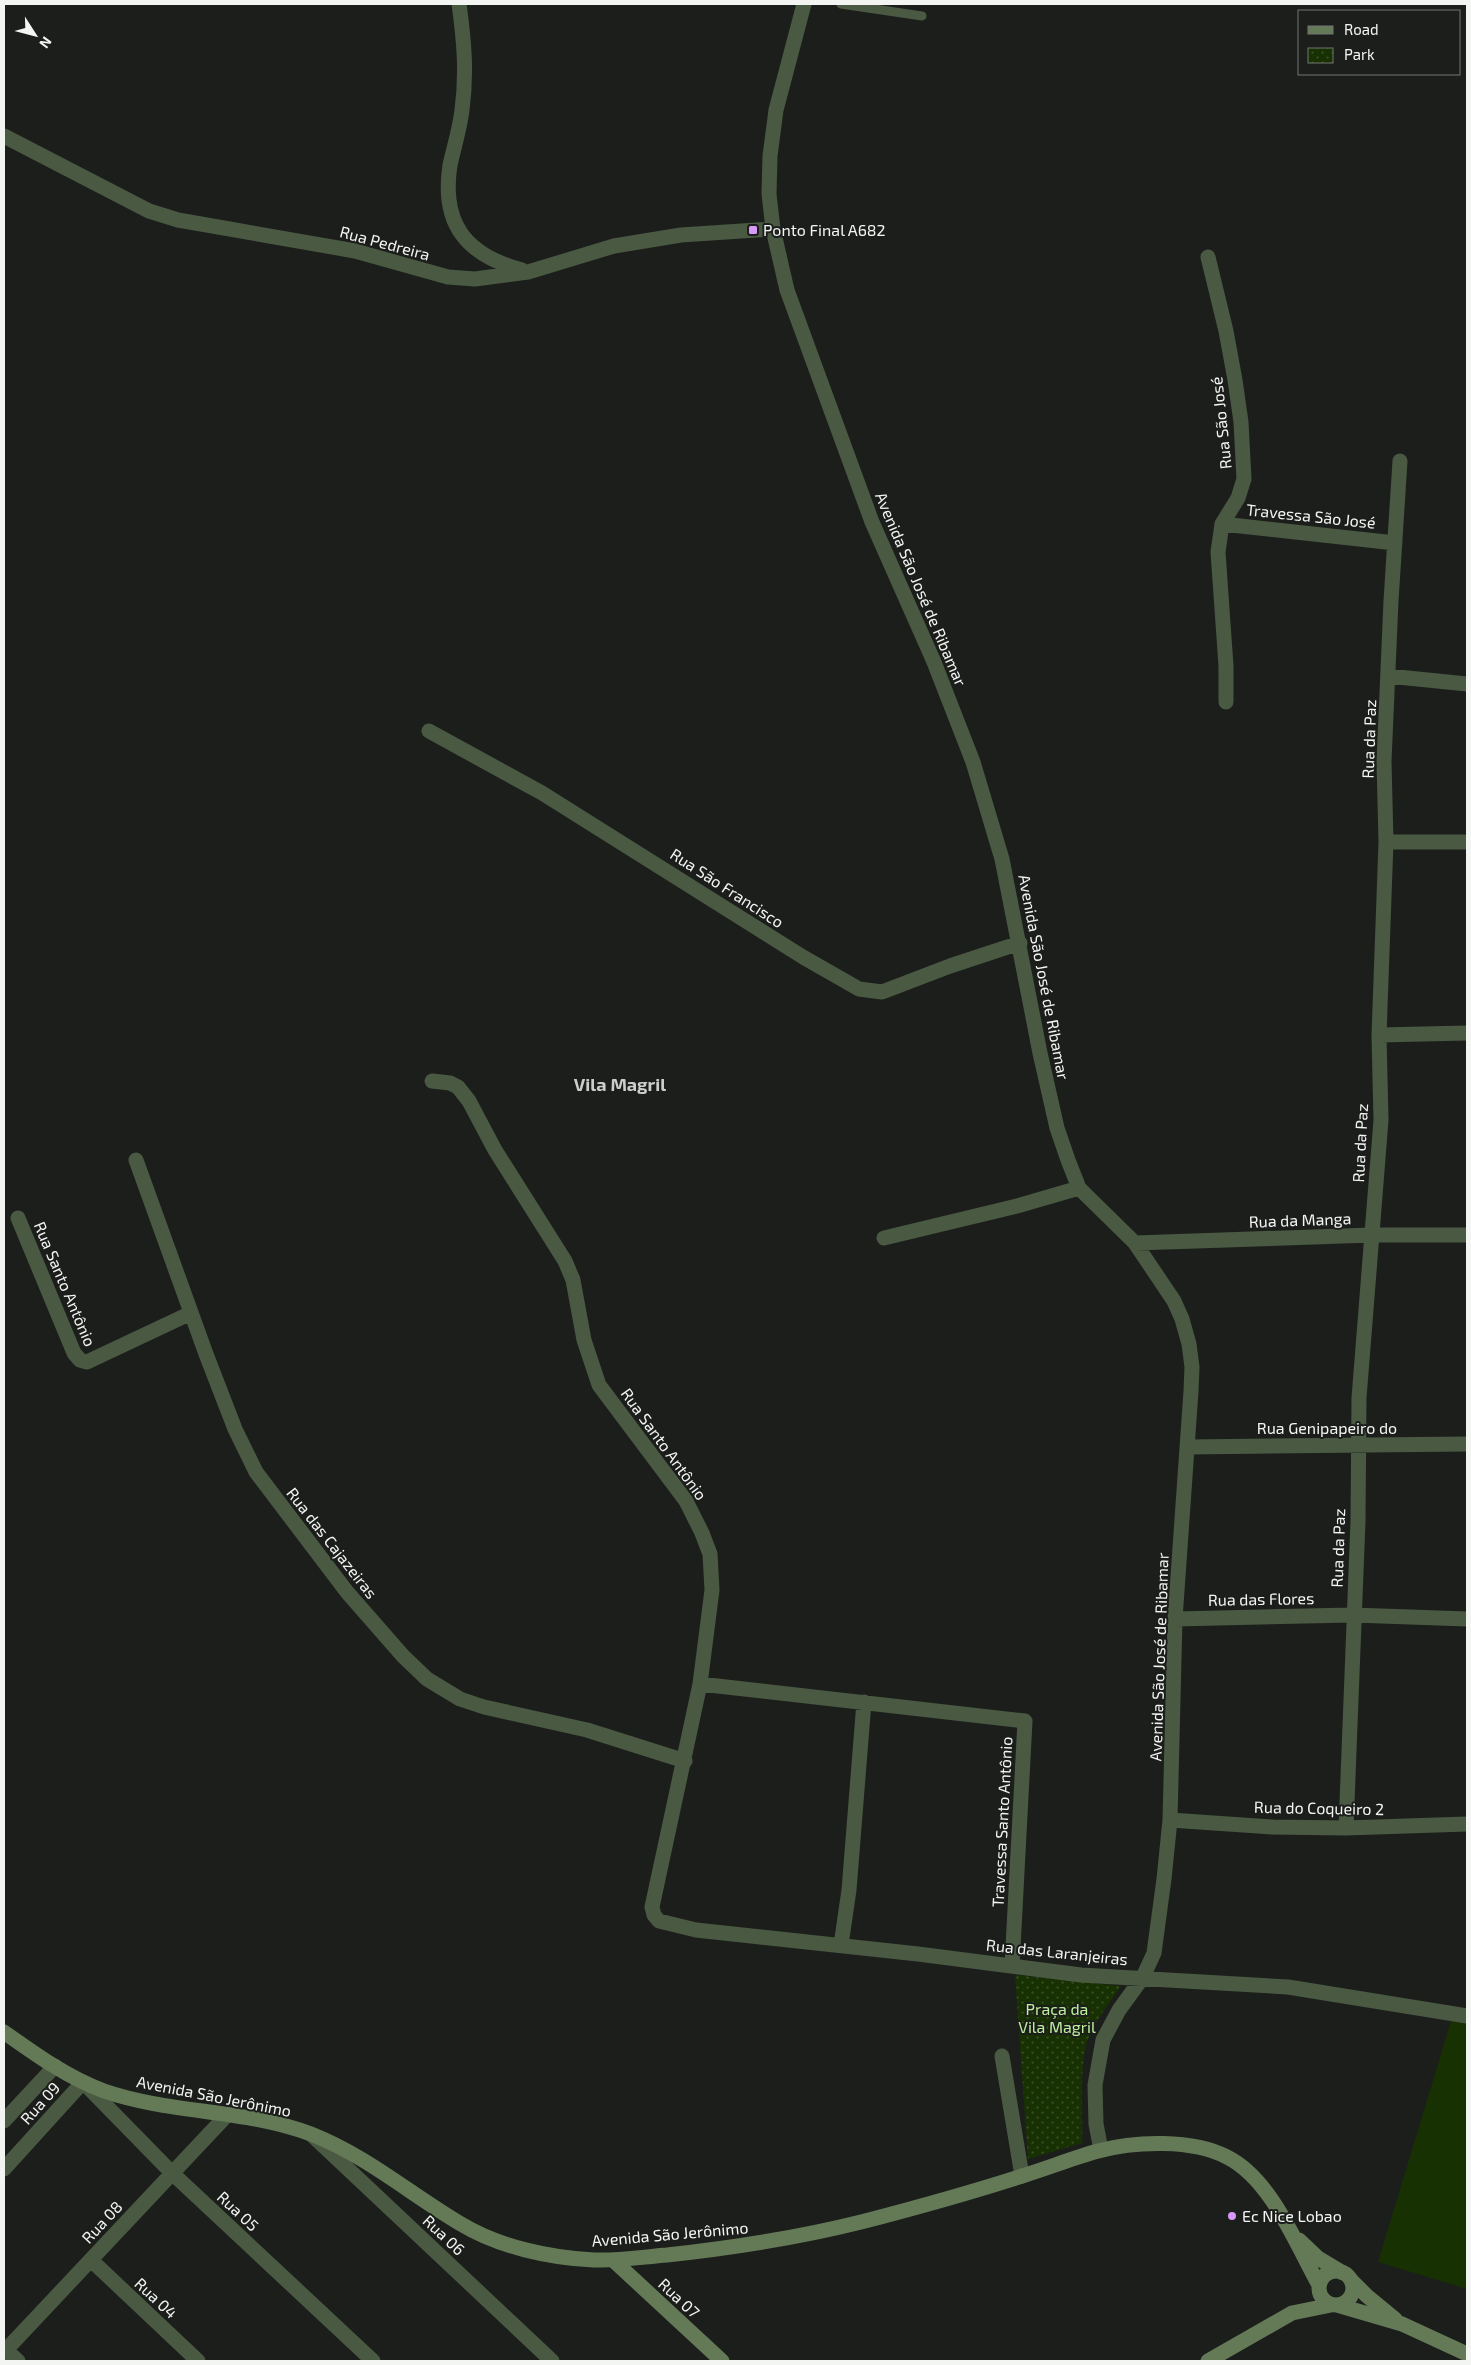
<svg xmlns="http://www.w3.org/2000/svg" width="1471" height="2365" font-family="'Exo 2',sans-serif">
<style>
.grass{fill:#183102}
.park{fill:url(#park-dots)}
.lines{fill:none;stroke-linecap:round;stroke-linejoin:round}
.lane{stroke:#4a5942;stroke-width:9}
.street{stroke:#4a5942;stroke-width:15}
.secondary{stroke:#647a56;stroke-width:15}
.poi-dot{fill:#d89af8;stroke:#1c1e1c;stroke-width:2}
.labels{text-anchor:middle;stroke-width:4;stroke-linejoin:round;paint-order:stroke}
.poi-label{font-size:16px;fill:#f3f5f3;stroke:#1c1e1c;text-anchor:start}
.street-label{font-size:16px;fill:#f3f5f3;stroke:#1c1e1c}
.park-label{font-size:16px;fill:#bdef9d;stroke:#1c1e1c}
.neighbourhood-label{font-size:18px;font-weight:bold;fill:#cccecb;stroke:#1c1e1c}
</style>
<defs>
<pattern id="park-dots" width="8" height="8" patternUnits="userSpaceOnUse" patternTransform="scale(1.25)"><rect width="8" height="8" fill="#183102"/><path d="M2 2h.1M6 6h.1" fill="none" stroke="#3a4f27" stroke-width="1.8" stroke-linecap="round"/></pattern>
</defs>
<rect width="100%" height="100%" fill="#1c1e1c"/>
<path class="grass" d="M 1452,2018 L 1467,2022 L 1467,2289 L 1378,2262 Z"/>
<path class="park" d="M 1015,1975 L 1121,1986 C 1109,2004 1094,2022 1087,2042 C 1079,2068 1083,2115 1082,2143 L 1028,2159 Z"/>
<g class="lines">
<path class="lane" d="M 841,4 L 922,16"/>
<path class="street" d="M 459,4 C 464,40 467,73 462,110 C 460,128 454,147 450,165 C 441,224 466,255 522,270
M 804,4 L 776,110 L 770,156 L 769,194 L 773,229 L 787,290 L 872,522 L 934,662 L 973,762 L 1002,859 L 1040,1053 L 1057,1128 L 1068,1160 L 1079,1188 L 1135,1243 L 1174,1301 L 1182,1319 L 1189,1344 L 1192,1367 L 1191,1391 L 1175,1619 L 1170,1820 L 1164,1879 L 1154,1953 L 1143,1977 L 1119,2010 L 1103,2040 L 1095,2085 L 1096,2124 L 1101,2150
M 4,136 L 149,211 L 178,220 L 355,251 L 448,277 L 475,279 L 528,272 L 614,246 L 681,235 L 773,229
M 1208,257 L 1226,331 L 1235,380 L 1241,422 L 1244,479 L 1238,498 L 1222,524 L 1218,552 L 1226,666 L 1226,702
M 1222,524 L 1395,543
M 1388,676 L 1467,684
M 429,731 L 542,793 L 803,957 L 859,989 L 882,992 L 950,966 L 1020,943
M 1386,842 L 1467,842
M 1379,1035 L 1467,1033
M 432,1081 L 450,1083 L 458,1087 L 469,1101 L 495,1150 L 565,1261 L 573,1280 L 584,1340 L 599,1385 L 686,1501 L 702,1533 L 710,1554 L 712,1590 L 700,1684 L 652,1907 L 654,1915 L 659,1921 L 696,1930 L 918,1954 L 1081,1975 L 1288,1987 L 1467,2016
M 136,1160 L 206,1354 L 235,1429 L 256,1472 L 347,1592 L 403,1656 L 427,1679 L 460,1699 L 484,1707 L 587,1730 L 685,1761
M 18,1218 L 74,1353 L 80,1360 L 87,1362 L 191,1313
M 884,1238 L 1017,1206 L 1079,1188
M 1135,1243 L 1372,1235 L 1467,1235
M 1187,1447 L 1467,1444
M 1175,1619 L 1353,1615 L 1467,1619
M 700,1684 L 1025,1721 L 1012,1966
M 1170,1820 L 1273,1827 L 1346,1828 L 1467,1824
M 1346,1828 L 1358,1521 L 1359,1398 L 1381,1120 L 1379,1035 L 1386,842 L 1384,761 L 1391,601 L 1400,461
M 841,1945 L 849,1890 L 864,1702
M 1002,2056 L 1022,2176
M 4,2121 L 55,2066
M 313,2136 L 552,2361
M 4,2169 L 83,2082 L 172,2173 L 373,2361
M 91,2260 L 198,2361
M 6,2350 L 18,2361
M 4,2352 L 227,2115"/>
<path class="secondary" d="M 4,2032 C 35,2054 68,2078 104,2091 C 171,2114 245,2109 311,2134 C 367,2156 410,2194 461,2224 C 499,2247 550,2258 594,2260 C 618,2261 642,2257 667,2255 C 732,2248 797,2238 861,2222 C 915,2208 969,2193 1022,2176 C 1048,2168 1073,2158 1098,2151 C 1135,2141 1193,2139 1227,2157 C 1271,2179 1296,2244 1319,2285
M 1299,2240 L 1318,2258 L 1343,2273
M 613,2260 L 722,2361
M1319 2288a17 17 0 1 1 34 0a17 17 0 1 1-34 0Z
M 1351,2280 L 1367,2296 L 1395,2319
M 1337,2305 L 1402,2324 L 1467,2354
M 1208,2361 L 1292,2313 L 1331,2305"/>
</g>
<g class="poi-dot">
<rect x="748" y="225" width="10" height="10" rx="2.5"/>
<circle cx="1232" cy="2216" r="5"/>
</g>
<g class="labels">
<g class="poi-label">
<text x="763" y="236">Ponto Final A682</text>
<text x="1242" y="2222">Ec Nice Lobao</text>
</g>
<g class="street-label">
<text transform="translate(385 243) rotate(15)" y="6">Rua Pedreira</text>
<text transform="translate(1221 423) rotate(-96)" y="6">Rua São José</text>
<text transform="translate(1311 516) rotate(6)" y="6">Travessa São José</text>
<text transform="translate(921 589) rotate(67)" y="6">Avenida São José de Ribamar</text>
<text transform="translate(1369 739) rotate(-88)" y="6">Rua da Paz</text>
<text transform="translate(727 888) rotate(33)" y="6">Rua São Francisco</text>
<text transform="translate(1044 977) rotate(79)" y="6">Avenida São José de Ribamar</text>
<text transform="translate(1360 1143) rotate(-87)" y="6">Rua da Paz</text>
<text transform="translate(1300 1220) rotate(-2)" y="6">Rua da Manga</text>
<text transform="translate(65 1284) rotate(67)" y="6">Rua Santo Antônio</text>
<text x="1327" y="1434">Rua Genipapeiro do</text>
<text transform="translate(664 1444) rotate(54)" y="6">Rua Santo Antônio</text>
<text transform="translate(332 1543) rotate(52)" y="6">Rua das Cajazeiras</text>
<text transform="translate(1338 1548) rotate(-88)" y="6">Rua da Paz</text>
<text transform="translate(1261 1599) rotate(-1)" y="6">Rua das Flores</text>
<text transform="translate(1159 1657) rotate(-88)" y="6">Avenida São José de Ribamar</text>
<text transform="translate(1319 1808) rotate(1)" y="6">Rua do Coqueiro 2</text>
<text transform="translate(1002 1822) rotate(-87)" y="6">Travessa Santo Antônio</text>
<text transform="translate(1057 1952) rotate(6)" y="6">Rua das Laranjeiras</text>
<text transform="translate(214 2096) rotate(11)" y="6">Avenida São Jerônimo</text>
<text transform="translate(40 2103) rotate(-48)" y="6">Rua 09</text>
<text transform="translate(238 2211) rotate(43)" y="6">Rua 05</text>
<text transform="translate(102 2222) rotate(-47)" y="6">Rua 08</text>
<text transform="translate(670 2234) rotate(-5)" y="6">Avenida São Jerônimo</text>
<text transform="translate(444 2235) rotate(43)" y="6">Rua 06</text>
<text transform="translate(156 2298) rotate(43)" y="6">Rua 04</text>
<text transform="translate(679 2298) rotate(43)" y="6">Rua 07</text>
</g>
<g class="park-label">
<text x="1057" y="2015">Praça da<tspan x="1057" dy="18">Vila Magril</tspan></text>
</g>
<g class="neighbourhood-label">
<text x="620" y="1091">Vila Magril</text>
</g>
</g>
<rect width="1471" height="2365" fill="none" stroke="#f3f5f3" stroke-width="10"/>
<rect x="1298" y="10" width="162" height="65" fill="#1c1e1c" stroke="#727472"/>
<rect x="1308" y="26" width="25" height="8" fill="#647a56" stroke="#727472"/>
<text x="1344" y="35" font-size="15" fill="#f3f5f3">Road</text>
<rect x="1308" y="48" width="25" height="15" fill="url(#park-dots)" stroke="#727472"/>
<text x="1344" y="60" font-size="15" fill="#f3f5f3">Park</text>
<g transform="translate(35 35) rotate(126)" stroke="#1c1e1c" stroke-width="4" paint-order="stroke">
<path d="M0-4L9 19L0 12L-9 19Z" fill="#f3f5f3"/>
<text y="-8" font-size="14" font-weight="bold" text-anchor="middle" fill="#f3f5f3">N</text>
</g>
</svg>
